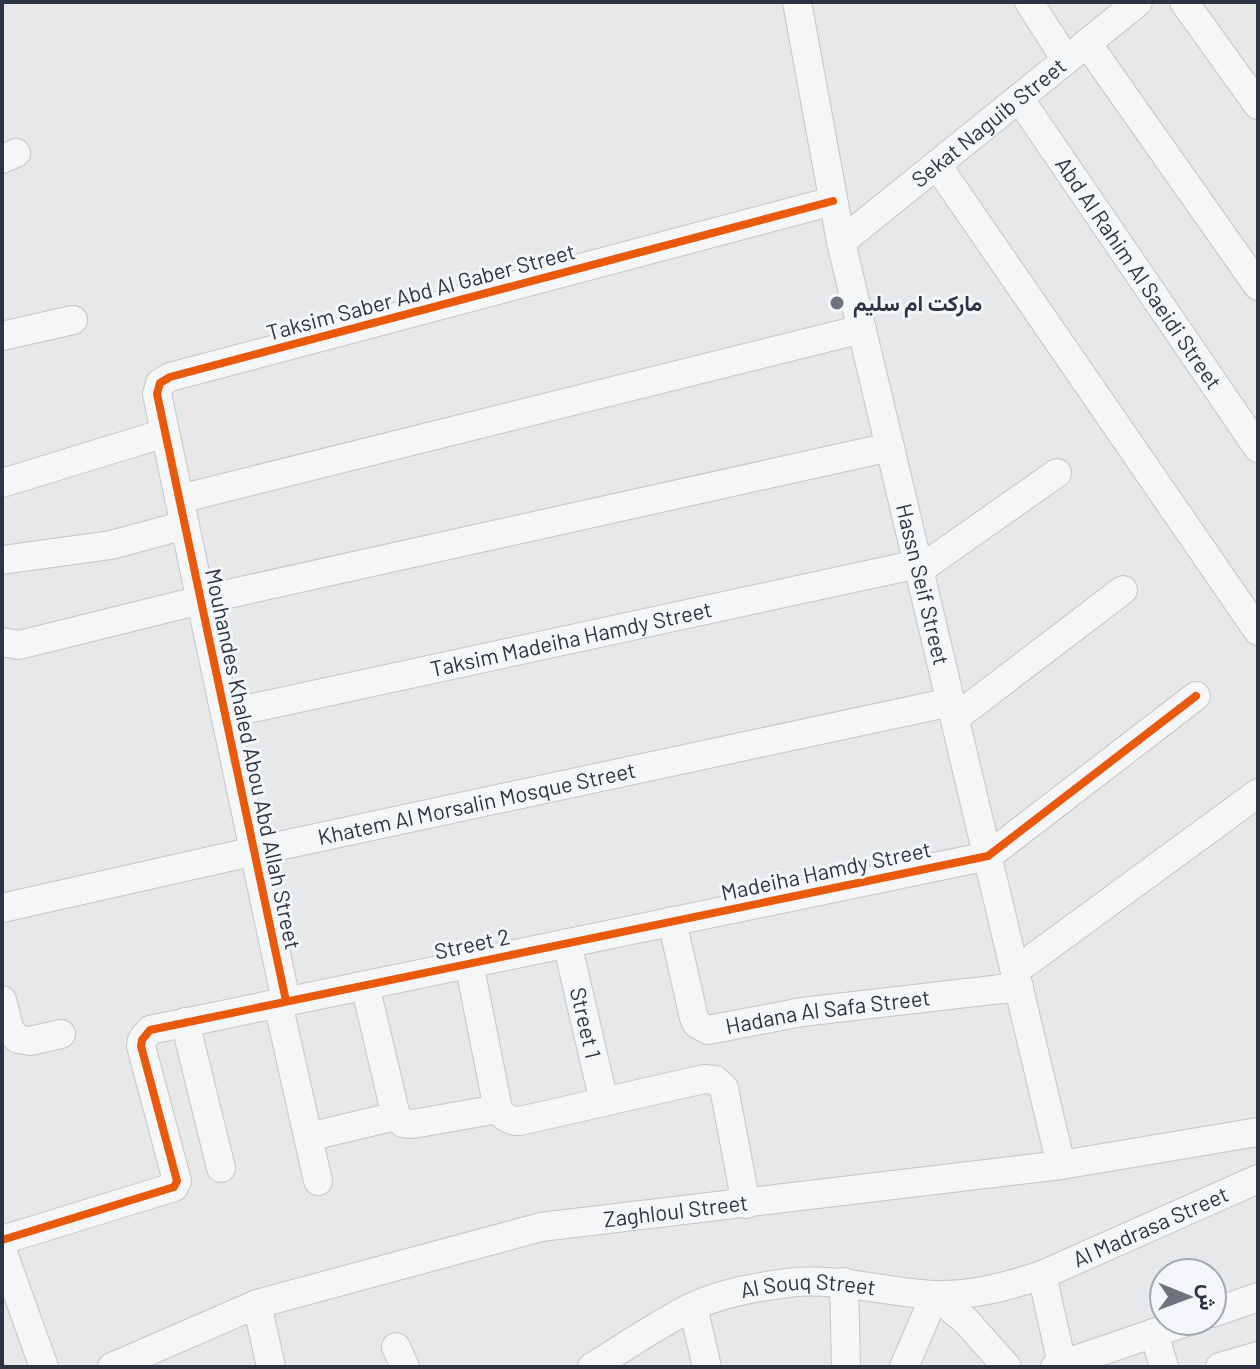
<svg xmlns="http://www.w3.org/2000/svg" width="1260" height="1369" font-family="Barlow,Vazirmatn,sans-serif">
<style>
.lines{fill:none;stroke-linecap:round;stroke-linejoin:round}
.minor-casing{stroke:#c4c6c8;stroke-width:30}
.minor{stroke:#f5f6f7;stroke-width:28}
.cycleway-casing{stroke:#f4f6f9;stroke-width:13}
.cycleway{stroke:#e8590c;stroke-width:8}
.poi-dot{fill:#6c737f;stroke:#f4f6f9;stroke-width:3}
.labels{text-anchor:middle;stroke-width:6;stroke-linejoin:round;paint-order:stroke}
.street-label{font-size:22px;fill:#2b3445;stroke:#f4f6f9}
.poi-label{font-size:22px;font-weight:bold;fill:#2b3445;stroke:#f4f6f9;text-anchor:start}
</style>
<rect width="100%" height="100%" fill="#e6e8ea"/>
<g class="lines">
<g class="minor-casing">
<g id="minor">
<path id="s1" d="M 797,2 L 841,242 L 1061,1165"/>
<path d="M 1029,2 L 1066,60"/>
<path d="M 1184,2 L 1258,105"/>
<path d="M 1087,43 L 1258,286"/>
<path id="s2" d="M 1019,98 L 1258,448"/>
<path d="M 2,159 L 16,153"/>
<path d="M 937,165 L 1258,631"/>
<path id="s3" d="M 841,242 L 1138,2"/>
<path d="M 2,336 L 73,320"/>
<path d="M 2,483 L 165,433"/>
<path d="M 179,499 L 862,329"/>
<path d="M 2,560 L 111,545 L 185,525"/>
<path d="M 919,570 L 1057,473"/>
<path d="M 2,642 L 19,645 L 201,600 L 890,447"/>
<path id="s4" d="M 225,714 L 918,564"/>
<path d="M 955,718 L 1123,590"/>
<path id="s5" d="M 2,908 L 255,851 L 951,702"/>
<path id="s6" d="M 672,921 L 694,1018 L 697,1024 L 708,1030 L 802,1012 L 1019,987"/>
<path id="s7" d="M 567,943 L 604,1102"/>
<path d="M 469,963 L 498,1109 C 504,1118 510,1121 520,1121 L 704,1079 L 715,1080 L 724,1088 L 746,1204"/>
<path d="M 1015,971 L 1258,793"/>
<path d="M 365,985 L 396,1116 L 403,1123 L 413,1124 L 498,1109"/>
<path d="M 2,1000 L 10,1031 L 18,1039 L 30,1041 L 61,1034"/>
<path d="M 286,1001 L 157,394 L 160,383 L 170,377 L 833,201"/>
<path d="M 278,1003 L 318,1181"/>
<path d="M 185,1022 L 221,1168"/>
<path d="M 308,1137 L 396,1116"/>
<path d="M 2,1240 L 174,1187 L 177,1181 L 141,1046 L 142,1040 L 150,1030 L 988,856 L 1196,696"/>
<path d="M 2,1250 L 44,1367"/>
<path d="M 1042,1275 L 1062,1364"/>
<path d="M 844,1282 L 846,1367"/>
<path d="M 257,1304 L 271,1367"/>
<path d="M 693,1307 L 707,1367"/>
<path d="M 1212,1313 L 1258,1297"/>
<path d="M 1154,1333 L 1164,1367"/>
<path d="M 396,1347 L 405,1367"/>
<path id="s8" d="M 112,1367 L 257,1304 L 541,1227 L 1061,1165 L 1258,1132"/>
<path id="s9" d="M 592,1367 C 625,1347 658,1324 692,1307 C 721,1293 756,1287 787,1283 C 837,1277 884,1292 934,1295 C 971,1296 1006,1287 1042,1275 L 1258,1179"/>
<path d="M 904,1367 L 935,1295 L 966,1321 L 1007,1367"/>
<path d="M 1055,1367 L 1189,1321"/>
<path d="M 1220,1367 L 1258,1356"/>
</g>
</g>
<use href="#minor" class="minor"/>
<g class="cycleway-casing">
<path id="cycleway" d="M 286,1001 L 157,394 L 160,383 L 170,377 L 833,201
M 2,1240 L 174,1187 L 177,1181 L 141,1046 L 142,1040 L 150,1030 L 988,856 L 1196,696"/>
</g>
<use href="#cycleway" class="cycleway"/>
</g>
<circle class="poi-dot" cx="837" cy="303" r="8"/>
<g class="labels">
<g class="street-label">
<text dy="8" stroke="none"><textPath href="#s3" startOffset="190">Sekat Naguib Street</textPath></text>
<text dy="8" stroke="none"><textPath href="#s2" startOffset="212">Abd Al Rahim Al Saeidi Street</textPath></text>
<text transform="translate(421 292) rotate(-15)" y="8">Taksim Saber Abd Al Gaber Street</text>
<text dy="8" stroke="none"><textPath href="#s1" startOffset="596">Hassn Seif Street</textPath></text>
<text dy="8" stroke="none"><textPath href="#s4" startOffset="354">Taksim Madeiha Hamdy Street</textPath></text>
<text transform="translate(253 759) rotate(78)" y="8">Mouhandes Khaled Abou Abd Allah Street</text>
<text dy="8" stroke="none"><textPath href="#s5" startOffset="486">Khatem Al Morsalin Mosque Street</textPath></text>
<text transform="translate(826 871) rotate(-12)" y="8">Madeiha Hamdy Street</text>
<text transform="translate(472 944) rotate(-12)" y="8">Street 2</text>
<text dy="8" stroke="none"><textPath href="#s6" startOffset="240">Hadana Al Safa Street</textPath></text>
<text dy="8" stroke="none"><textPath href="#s7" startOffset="82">Street 1</textPath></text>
<text dy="8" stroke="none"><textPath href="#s8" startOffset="588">Zaghloul Street</textPath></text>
<text dy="8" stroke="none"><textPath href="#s9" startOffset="592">Al Madrasa Street</textPath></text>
<text dy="8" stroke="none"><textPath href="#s9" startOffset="236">Al Souq Street</textPath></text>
</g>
<g class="poi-label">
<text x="853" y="311">ماركت ام سليم</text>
</g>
</g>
<rect width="1260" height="1369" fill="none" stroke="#2b3445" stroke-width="8"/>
<g transform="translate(1188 1297) rotate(91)"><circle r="38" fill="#f4f6f9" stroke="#a4a8b1" stroke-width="2"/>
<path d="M0-6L14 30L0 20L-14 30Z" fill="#6c737f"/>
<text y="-12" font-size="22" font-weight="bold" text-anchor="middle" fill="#2b3445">ش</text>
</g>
</svg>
